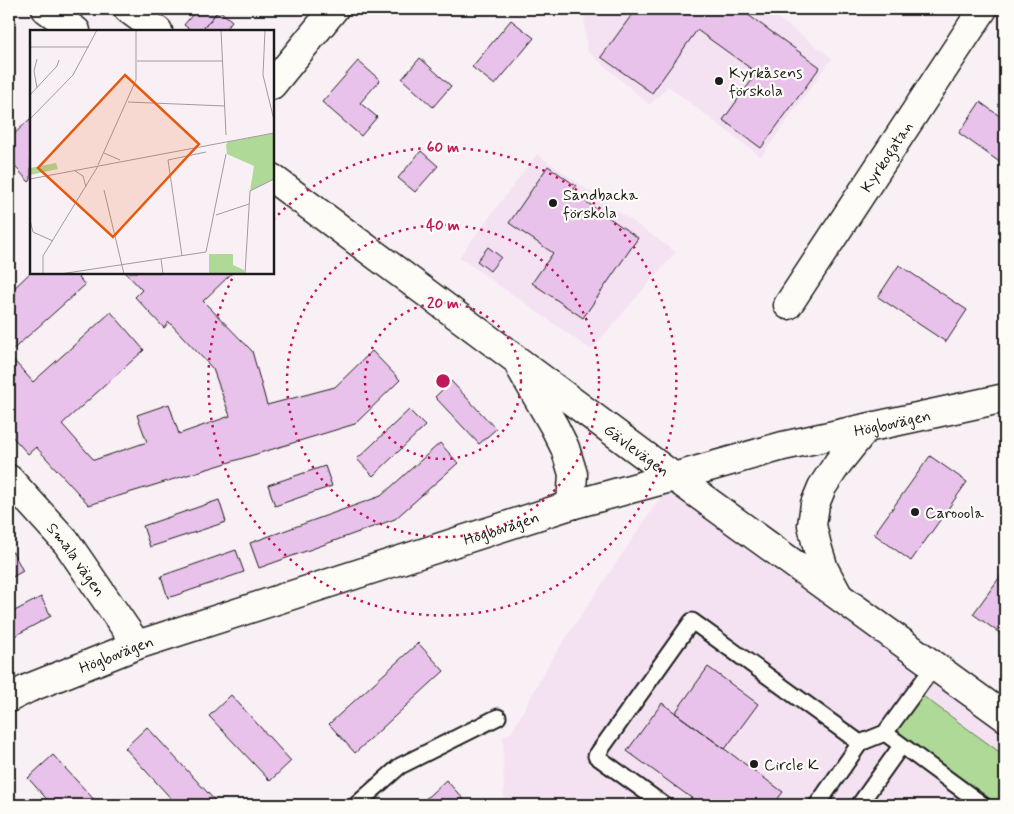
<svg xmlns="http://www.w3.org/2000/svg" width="1014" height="814" font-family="Mynerve,sans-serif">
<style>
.built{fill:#f4e2f2}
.green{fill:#aed997;stroke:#657a5a}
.building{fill:#e9c2eb;stroke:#1c1c1c}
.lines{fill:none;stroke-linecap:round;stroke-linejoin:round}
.service-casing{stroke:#1c1c1c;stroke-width:19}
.minor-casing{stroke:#1c1c1c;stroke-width:31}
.secondary-casing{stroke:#1c1c1c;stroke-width:31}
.service{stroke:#fdfcf7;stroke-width:15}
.minor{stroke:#fdfcf7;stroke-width:28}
.secondary{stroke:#fdfcf7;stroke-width:28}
.ring{fill:none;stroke:#c2185b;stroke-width:2.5;stroke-dasharray:2.5 5}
.poi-dot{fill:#1c1c1c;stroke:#fdfcf7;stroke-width:2}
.labels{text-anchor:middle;stroke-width:4.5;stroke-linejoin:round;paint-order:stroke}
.poi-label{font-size:16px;fill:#1c1c1c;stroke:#fdfcf7;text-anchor:start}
.street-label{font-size:16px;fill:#1c1c1c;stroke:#fdfcf7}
.inset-road{fill:none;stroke:#a19b9e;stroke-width:1}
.view{fill:#e8590c;fill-opacity:0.15;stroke:#e8590c;stroke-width:2.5}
.inset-edge{fill:none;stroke:#1c1c1c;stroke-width:2.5}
.centre{fill:#c2185b;stroke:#fdfcf7;stroke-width:2.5}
.ring-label{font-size:15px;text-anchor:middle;font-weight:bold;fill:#c2185b;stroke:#fdfcf7;stroke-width:4.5;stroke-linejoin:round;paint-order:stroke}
</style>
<rect width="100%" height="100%" fill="#f9f0f5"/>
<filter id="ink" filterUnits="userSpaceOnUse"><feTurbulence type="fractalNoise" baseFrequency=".02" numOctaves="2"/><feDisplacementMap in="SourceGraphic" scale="10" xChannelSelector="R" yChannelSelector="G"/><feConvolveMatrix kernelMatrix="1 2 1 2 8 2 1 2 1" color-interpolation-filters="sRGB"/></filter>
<g filter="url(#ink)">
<path class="built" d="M 594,9 L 766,9 L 832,58 L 761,157 L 668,86 L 650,105 L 587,51 L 584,18 Z
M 537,154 L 676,252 L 591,350 L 459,257 Z
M 674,477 L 1005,716 L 1005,805 L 504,805 L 503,736 L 511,733 L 551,660 Z"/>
<path class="green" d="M 916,691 L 1005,756 L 1005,805 L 984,805 L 886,733 Z"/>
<path class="building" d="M 197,9 L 219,10 L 201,31 L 192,31 L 184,25 Z
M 636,9 L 740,9 L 820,67 L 761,148 L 723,120 L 757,73 L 697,30 L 652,93 L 601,57 Z
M 219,10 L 232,21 L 224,31 L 201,31 Z
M 511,20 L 534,38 L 495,85 L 472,67 Z
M 420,58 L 451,86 L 433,107 L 402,79 Z
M 358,61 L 380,80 L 360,103 L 377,117 L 361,136 L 322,102 Z
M 980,102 L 1005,120 L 1005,166 L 959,133 Z
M 31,118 L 31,180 L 29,182 L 9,160 L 9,152 L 14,148 L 9,142 L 9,139 Z
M 421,151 L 438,166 L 415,192 L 398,178 Z
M 548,166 L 576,186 L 572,192 L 638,238 L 583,318 L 532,283 L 553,253 L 509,223 Z
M 488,247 L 501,257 L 490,271 L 477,261 Z
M 899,265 L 967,310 L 946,342 L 878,297 Z
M 31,272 L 74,272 L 85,285 L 9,353 L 9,293 Z
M 125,272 L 233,272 L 203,301 L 252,351 L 267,405 L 335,387 L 372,351 L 400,380 L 355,424 L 89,505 L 36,447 L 28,454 L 9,433 L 9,355 L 33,382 L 111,312 L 144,350 L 62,424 L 94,460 L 147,442 L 137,415 L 169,404 L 179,434 L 230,416 L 213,369 L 169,322 L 164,328 L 135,297 L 142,290 Z
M 451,381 L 496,429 L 479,444 L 435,397 Z
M 409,410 L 425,426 L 373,476 L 357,459 Z
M 440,443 L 458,463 L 395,519 L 259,568 L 250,543 L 381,496 Z
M 930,456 L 967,482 L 911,561 L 874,534 Z
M 325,466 L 332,486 L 275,506 L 268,485 Z
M 219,500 L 226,522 L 150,547 L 143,526 Z
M 236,550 L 244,572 L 168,598 L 161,576 Z
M 13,552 L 23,571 L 9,579 L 9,554 Z
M 1005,570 L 1005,637 L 973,614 Z
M 41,597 L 51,616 L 9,639 L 9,614 Z
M 418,643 L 444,671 L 355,753 L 329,724 Z
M 708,667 L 758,704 L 725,749 L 675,713 Z
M 231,695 L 291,761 L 270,781 L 209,716 Z
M 662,703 L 783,792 L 773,805 L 701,805 L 627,751 Z
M 147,727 L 219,805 L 177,805 L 125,748 Z
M 53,755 L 99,805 L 52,805 L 28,778 Z
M 446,780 L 467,803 L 465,805 L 419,805 Z"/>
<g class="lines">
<g class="service-casing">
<path id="service" d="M 885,733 L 983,805
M 356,805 L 400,766 L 498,717
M 664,805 L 596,756 L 692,621 L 860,743 L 885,733 L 934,666
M 817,805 L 860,743
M 859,805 L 901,746"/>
</g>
<g class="minor-casing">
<g id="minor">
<path d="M 128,9 L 158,31"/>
<path d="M 272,85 L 334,9"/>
<path id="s1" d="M 788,305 L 983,9"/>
<path id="s2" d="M 674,477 L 783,446 L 1005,398"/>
<path id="s3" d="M 9,479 L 67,543 L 137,645"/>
</g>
</g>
<g class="secondary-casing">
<g id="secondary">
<path d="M 46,9 L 76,31"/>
<path id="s4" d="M 272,178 L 674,477 L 1005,717"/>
<path d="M 520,367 L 554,426 L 565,448 L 573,474 L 571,505"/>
<path d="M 837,593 L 824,569 L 817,546 L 812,525 L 815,504 L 822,487 L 838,463 L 866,428"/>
<path id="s5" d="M 9,698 L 29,688 L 137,645 L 571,505 L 674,477"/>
</g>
</g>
<use href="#service" class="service"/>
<use href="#minor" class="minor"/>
<use href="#secondary" class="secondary"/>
</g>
</g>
<g class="ring">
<circle cx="443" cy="381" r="78"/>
<circle cx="443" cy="381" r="156"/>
<path d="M273 220A234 234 0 1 1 235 273"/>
</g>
<g class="poi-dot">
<circle cx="719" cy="81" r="5"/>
<circle cx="553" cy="203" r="5"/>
<circle cx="915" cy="512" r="5"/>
<circle cx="754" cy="764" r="5"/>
</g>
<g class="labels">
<g class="poi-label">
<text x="729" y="78">Kyrkåsens<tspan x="729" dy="18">förskola</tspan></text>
<text x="563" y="200">Sandbacka<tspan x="563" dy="18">förskola</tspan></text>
<text x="925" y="518">Carooola</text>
<text x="764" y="770">Circle K</text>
</g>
<g class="street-label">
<text dy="6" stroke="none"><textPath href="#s1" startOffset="178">Kyrkogatan</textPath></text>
<text dy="6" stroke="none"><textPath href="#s2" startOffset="225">Högbovägen</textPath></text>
<text dy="6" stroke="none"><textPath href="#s4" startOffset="455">Gävlevägen</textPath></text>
<text dy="6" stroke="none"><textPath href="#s5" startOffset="521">Högbovägen</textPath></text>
<text dy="6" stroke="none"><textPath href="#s3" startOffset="105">Smala vägen</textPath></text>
<text dy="6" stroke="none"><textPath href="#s5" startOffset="116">Högbovägen</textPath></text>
</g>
</g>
<g transform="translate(30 30)">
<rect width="244" height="244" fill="#f9f0f5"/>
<path d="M 244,103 L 244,149 L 220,161 L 224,136 L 197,124 L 196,115 L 198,112 ZM 26,133 L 28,139 L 0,145 L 0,138 ZM 179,224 L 203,224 L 203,235 L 214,240 L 214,244 L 179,244 Z" fill="#aed997"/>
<path class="inset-road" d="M 191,0 L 196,105M 235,0 L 233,45 L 244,90M 0,17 L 59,17M 107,31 L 193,31M 7,58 L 4,41 L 7,29M 0,65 L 27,36 L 29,30M 98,72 L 195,76M 0,89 L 43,45 L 67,0M 74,123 L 90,130M 68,135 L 106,50 L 106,0M 45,141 L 53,146 L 56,157M 0,149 L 244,103M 74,160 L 94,244M 186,185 L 219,174M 0,190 L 3,202 L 23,211M 152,226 L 138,130 L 176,122M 131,229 L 133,244M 13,244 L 13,226 L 68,136M 30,244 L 176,222 L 196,124M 215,244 L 220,161 L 244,149"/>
<path class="view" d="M 95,45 L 169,114 L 83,207 L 8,138 Z"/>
<rect width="244" height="244" class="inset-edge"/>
</g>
<circle cx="443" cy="381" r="8" class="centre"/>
<g class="ring-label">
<text x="443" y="152">60 m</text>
<text x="443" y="230">40 m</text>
<text x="443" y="308">20 m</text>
</g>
<rect width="1014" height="814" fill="none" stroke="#fdfcf7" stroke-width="30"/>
<rect x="15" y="15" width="984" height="784" fill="none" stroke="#1c1c1c" stroke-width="2" filter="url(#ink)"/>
</svg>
